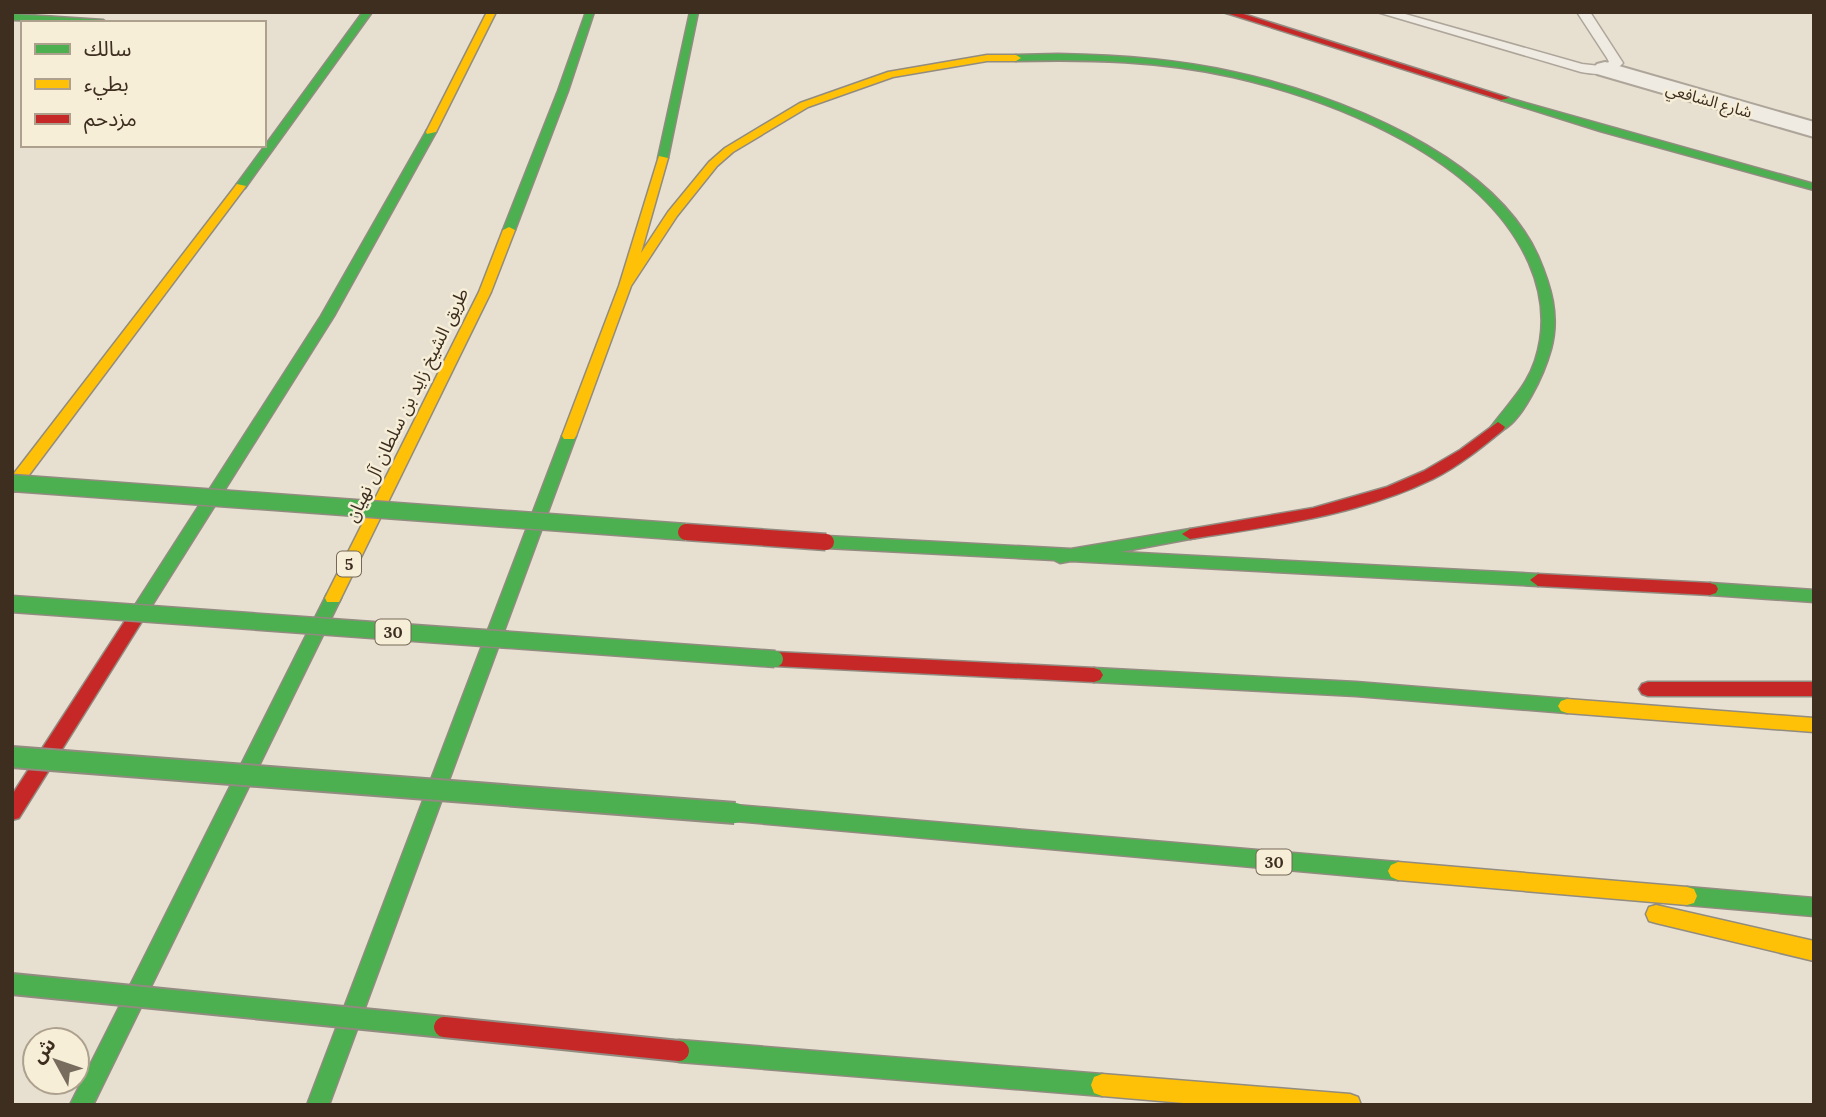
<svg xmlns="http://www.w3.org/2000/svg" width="1826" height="1117" font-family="Lora,'Noto Sans Arabic',serif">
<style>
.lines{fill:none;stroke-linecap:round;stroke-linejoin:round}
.lane-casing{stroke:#ada599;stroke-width:3}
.street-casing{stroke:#ada599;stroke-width:4}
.fast-casing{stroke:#928b80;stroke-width:3}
.slow-casing{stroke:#928b80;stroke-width:3}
.jam-casing{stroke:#928b80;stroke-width:3}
.lane{fill:#efebe3;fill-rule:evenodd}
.street{fill:#efebe3;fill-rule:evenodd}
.fast{fill:#4caf50;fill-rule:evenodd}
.slow{fill:#ffc107;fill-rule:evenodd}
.jam{fill:#c62828;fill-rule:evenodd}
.fast-bridge-far1-casing{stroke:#928b80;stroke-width:19;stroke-linecap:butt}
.fast-bridge-casing{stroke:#928b80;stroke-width:24;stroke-linecap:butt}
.jam-bridge-far1-casing{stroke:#928b80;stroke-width:19;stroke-linecap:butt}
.jam-bridge-casing{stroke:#928b80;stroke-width:24;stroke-linecap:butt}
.fast-bridge-far1{stroke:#4caf50;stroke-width:16}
.fast-bridge{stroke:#4caf50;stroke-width:20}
.jam-bridge-far1{stroke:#c62828;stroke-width:16}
.jam-bridge{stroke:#c62828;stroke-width:20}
.labels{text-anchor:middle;stroke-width:5;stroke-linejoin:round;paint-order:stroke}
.far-street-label{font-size:16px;fill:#3d2e20;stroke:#f7eed8}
.shield{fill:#f7eed8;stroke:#756857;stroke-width:2}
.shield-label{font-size:16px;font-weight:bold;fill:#3d2e20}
.street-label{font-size:18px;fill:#3d2e20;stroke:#f7eed8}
</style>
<rect width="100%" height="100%" fill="#e7e0d1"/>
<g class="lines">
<g class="lane-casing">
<path id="lane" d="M 1377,12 L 1398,12 L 1582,64 L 1600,66 L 1609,62 L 1607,58 L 1577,12 L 1590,12 L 1623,63 C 1612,76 1597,75 1581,72 Z"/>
</g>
<g class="street-casing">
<path id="street" d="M 1605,62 L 1814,122 L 1814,137 L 1597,74 L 1593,69 L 1597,64 Z"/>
</g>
<g class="fast-casing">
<path id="fast" d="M 363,12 L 372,12 L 245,188 L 237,188 L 237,184 Z
M 586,12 L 594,12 L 568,91 L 515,230 L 509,233 L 505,232 L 503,230 L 558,91 Z
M 690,12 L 698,12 L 668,158 L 663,161 L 658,158 Z
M 12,14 L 103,20 L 107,23 L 12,20 Z
M 1058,54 C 1117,55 1176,59 1233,72 C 1336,94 1492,155 1538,256 C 1551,286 1560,316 1551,349 C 1545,371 1522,425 1498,432 L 1491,427 C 1507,405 1526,388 1535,361 C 1546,328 1543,295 1529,263 C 1483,159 1338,101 1233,77 C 1162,61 1088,59 1016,61 L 1011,58 L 1016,55 Z
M 1501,96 L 1814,184 L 1814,190 L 1600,131 L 1501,100 Z
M 427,130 L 436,132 L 334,316 L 144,618 L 132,618 L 130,614 L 132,610 L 321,316 Z
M 569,431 L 576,436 L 329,1105 L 307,1105 L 562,436 Z
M 1190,529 L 1198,534 L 1195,538 L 1120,552 L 1538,574 L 1546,580 L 1538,586 L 1071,561 L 1060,563 L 1054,560 L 826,548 L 818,542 L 826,536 L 1071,549 Z
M 1710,583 L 1814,590 L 1814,602 L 1710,595 L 1704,593 L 1702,589 L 1704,585 Z
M 333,592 L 339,594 L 341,598 L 93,1105 L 70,1105 L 325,598 L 327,594 Z
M 1094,668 L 1356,682 L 1567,699 L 1573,701 L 1576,706 L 1573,711 L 1567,713 L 1356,696 L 1094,682 L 1088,680 L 1085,675 L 1088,670 Z
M 735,805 L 1398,862 L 1405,865 L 1408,871 L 1405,877 L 1398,880 L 735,821 L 728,819 L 725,813 L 728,807 Z
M 1687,887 L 1814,898 L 1814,916 L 1687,905 L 1680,903 L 1677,896 L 1680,889 Z
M 679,1040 L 1102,1074 L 1110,1077 L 1113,1085 L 1110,1093 L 1102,1096 L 679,1062 L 671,1059 L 668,1051 L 671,1043 Z"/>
</g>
<g class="slow-casing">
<path id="slow" d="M 487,12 L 496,12 L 436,132 L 427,134 L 426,132 Z
M 987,55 L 1016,55 L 1021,58 L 1016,61 L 987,61 L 893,77 L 808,107 L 733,152 L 717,166 L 677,216 L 631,286 L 576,436 L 574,439 L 564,439 L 562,436 L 619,286 L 659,156 L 668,158 L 641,253 L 668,212 L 709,162 L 725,148 L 800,103 L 888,72 Z
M 237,184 L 246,186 L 17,491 L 12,492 L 12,476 Z
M 509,227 L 515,230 L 491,292 L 341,598 L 339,602 L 327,602 L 325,598 L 479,292 L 503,230 Z
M 1567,699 L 1814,718 L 1814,732 L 1567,713 L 1561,711 L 1558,706 L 1561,701 Z
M 1398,862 L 1687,887 L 1694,889 L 1697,896 L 1694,903 L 1687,905 L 1398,880 L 1391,877 L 1388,871 L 1391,865 Z
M 1656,905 L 1814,941 L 1814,961 L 1656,923 L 1649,921 L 1646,914 L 1649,907 Z
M 1102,1074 L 1350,1094 L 1358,1097 L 1361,1105 L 1207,1105 L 1102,1096 L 1094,1093 L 1091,1085 L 1094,1077 Z"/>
</g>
<g class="jam-casing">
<path id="jam" d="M 1223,12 L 1237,12 L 1509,98 L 1501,100 Z
M 1498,422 L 1505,427 L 1503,430 C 1481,448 1459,466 1433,479 C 1357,516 1272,526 1190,539 L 1182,534 L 1190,529 L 1313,508 L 1387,487 L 1424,471 L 1460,450 Z
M 1538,574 L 1710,583 L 1716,585 L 1718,589 L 1716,593 L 1710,595 L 1538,586 L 1530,580 Z
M 138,608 L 144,610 L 146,614 L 144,618 L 19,818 L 12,820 L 12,795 L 132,610 Z
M 775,652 L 1094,668 L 1100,670 L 1103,675 L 1100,680 L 1094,682 L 775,666 L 769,664 L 766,659 L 769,654 Z
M 1648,682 L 1814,682 L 1814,696 L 1648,696 L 1642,694 L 1639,689 L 1642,684 Z"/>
</g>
<use href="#lane" class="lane"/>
<use href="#street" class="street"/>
<use href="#fast" class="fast"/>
<use href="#slow" class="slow"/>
<use href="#jam" class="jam"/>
<g class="fast-bridge-far1-casing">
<path id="fast-bridge-far1" d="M 12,483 L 686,532
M 12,604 L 775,659"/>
</g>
<g class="fast-bridge-casing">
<path id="fast-bridge" d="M 12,757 L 735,813
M 12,984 L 444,1027"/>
</g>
<g class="jam-bridge-far1-casing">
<path id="jam-bridge-far1" d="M 686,532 L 826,542"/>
</g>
<g class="jam-bridge-casing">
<path id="jam-bridge" d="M 444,1027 L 679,1051"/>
</g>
<use href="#fast-bridge-far1" class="fast-bridge-far1"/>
<use href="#fast-bridge" class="fast-bridge"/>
<use href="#jam-bridge-far1" class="jam-bridge-far1"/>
<use href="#jam-bridge" class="jam-bridge"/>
</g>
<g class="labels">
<g class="far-street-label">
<text transform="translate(1709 100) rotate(16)" y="6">شارع الشافعي</text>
</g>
<g class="shield">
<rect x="337" y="551.5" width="24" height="25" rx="5"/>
<rect x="375.5" y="619.5" width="35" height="25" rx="5"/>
<rect x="1256.5" y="849.5" width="35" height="25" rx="5"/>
</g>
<g class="shield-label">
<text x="349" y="570">5</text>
<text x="393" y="638">30</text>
<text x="1274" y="868">30</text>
</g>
<g class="street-label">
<text transform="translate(407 405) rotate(-64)" y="6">طريق الشيخ زايد بن سلطان آل نهيان</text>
</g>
</g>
<rect width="1826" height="1117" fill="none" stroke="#3d2e20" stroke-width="28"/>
<rect x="21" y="21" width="245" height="126" fill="#f7eed8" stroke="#ada18e" stroke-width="2"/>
<rect x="35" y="44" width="35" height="10" fill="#4caf50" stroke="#ada18e" stroke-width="2"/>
<text x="84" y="56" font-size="21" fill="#3d2e20">سالك</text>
<rect x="35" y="79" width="35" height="10" fill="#ffc107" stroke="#ada18e" stroke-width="2"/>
<text x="84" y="91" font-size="21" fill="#3d2e20">بطيء</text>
<rect x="35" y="114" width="35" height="10" fill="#c62828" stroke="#ada18e" stroke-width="2"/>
<text x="84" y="126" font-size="21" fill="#3d2e20">مزدحم</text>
<g transform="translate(56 1061) rotate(310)"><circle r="33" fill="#f7eed8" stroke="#ada18e" stroke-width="2"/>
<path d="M0-5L12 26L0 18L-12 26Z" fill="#786c5e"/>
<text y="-10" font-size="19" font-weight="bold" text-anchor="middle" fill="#3d2e20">ش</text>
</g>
</svg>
